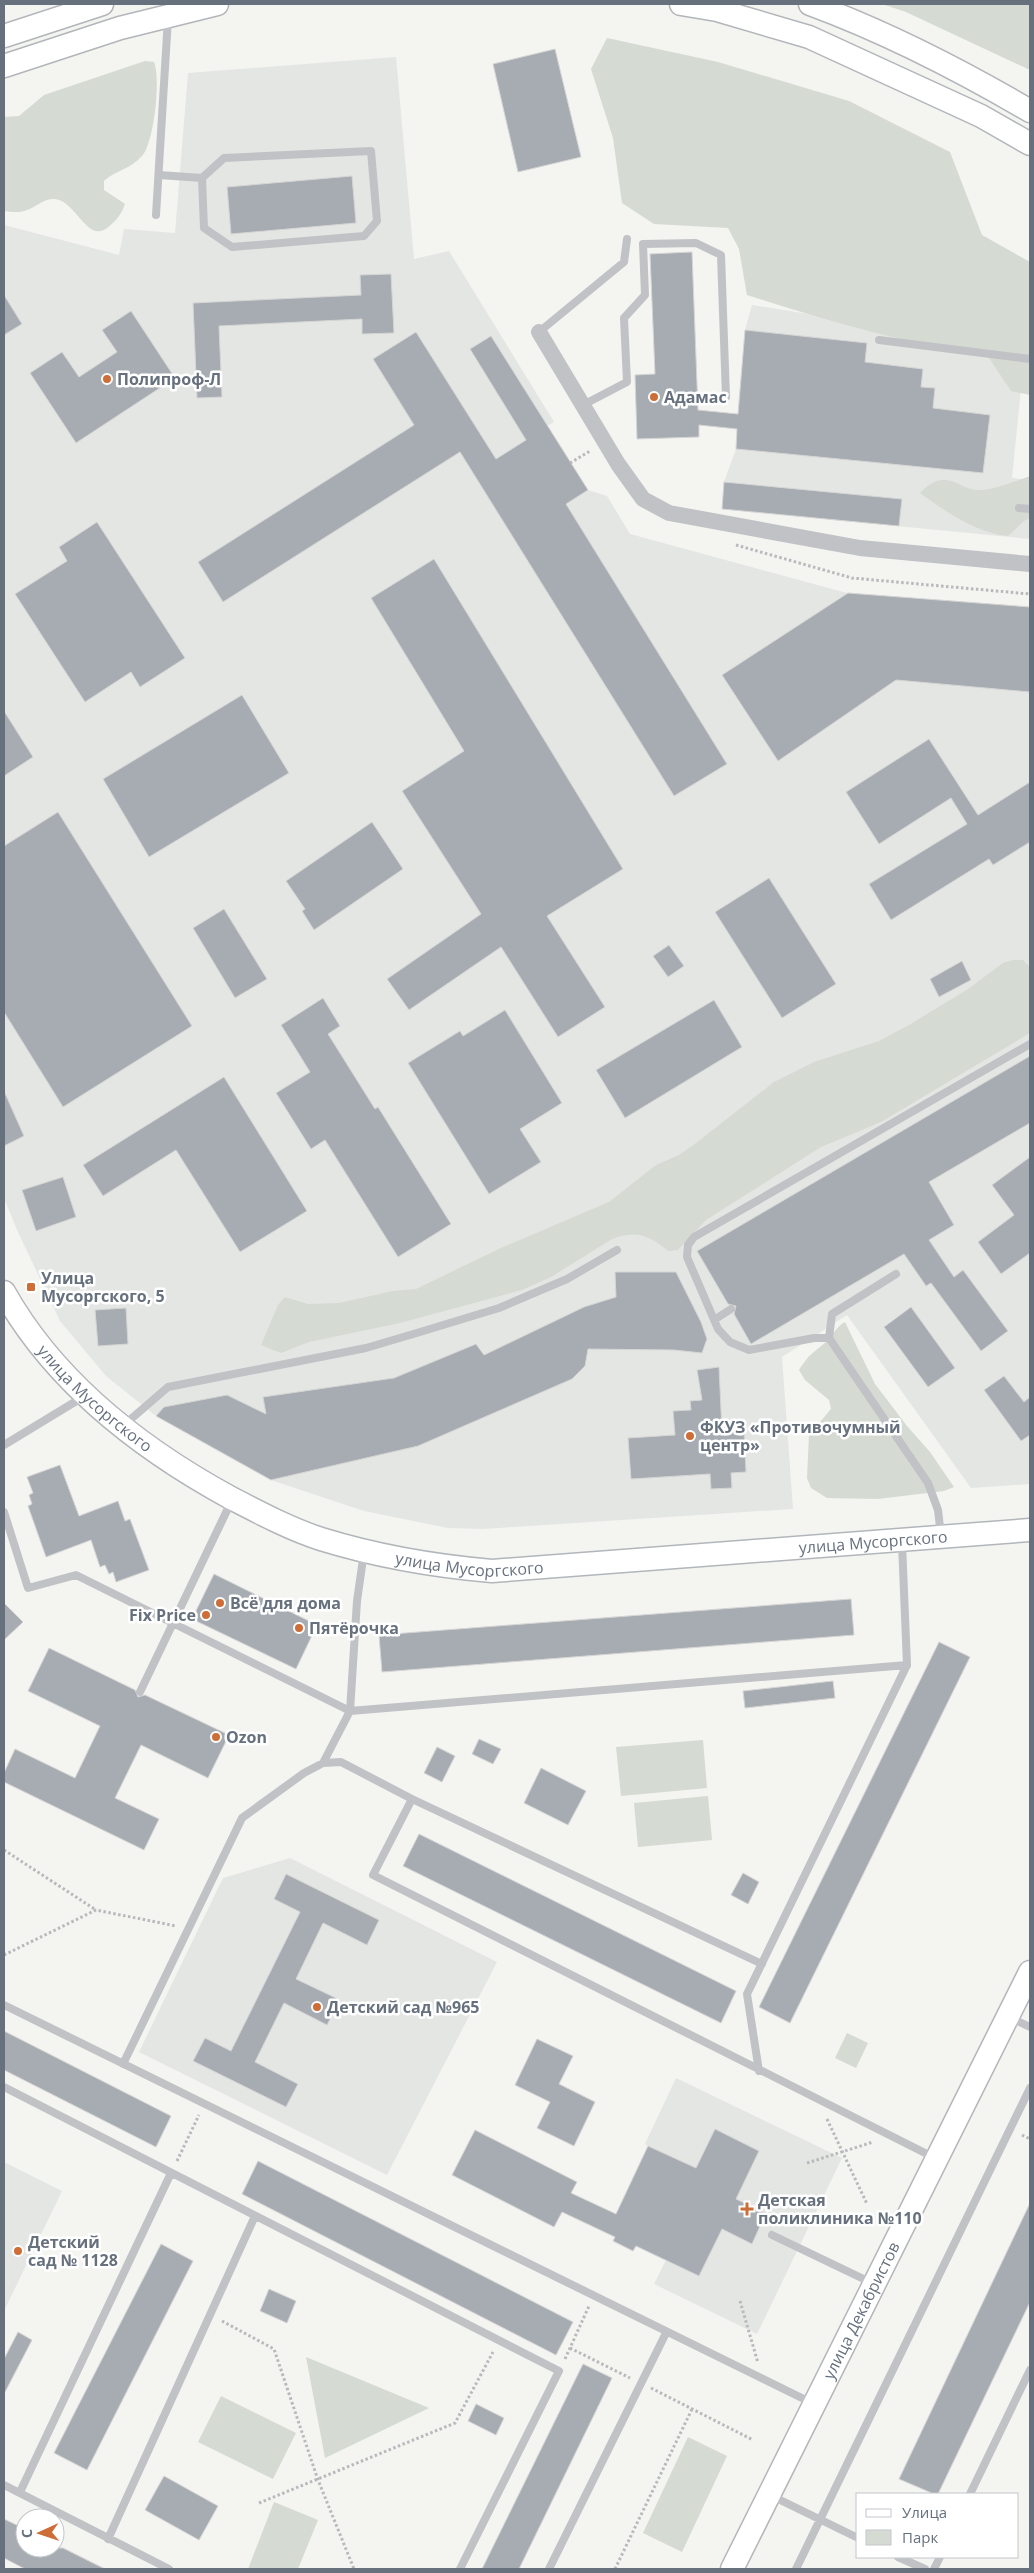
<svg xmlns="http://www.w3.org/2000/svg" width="1034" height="2573" font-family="'Open Sans',sans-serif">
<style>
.built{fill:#e4e6e4}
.green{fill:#d5dad2}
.building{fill:#a7acb2;stroke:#d5d5d4}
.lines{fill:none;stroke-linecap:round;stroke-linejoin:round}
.secondary-casing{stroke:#b2b6ba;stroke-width:25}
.path{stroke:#b7b9bc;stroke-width:3;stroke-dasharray:2.5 2.5;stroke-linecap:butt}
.lane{stroke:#c0c2c5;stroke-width:8}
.street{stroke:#c0c2c5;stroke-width:16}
.secondary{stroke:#fff;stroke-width:22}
.poi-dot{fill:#cd6d37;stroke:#fff;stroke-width:2}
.labels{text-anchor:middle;stroke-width:5;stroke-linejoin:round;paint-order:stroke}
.poi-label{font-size:16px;font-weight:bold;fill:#67717e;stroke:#fff;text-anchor:start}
.street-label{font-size:16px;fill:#67717e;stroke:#fff}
</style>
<rect width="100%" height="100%" fill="#f4f4f1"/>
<path class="built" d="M 396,57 L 414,259 L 449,251 L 554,422 L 547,426 L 570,463 L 588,490 L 607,496 L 630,534 L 847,593 L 1030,607 L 1030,1484 L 971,1488 L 847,1315 L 782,1357 L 793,1509 L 482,1529 L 448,1528 L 364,1511 L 271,1480 L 156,1416 L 106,1376 L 60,1321 L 17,1230 L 4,1198 L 4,225 L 119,255 L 124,229 L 175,233 L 188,73 Z
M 752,305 L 1025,349 L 1012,478 L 1030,480 L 1030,539 L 722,509 L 724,482 L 736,449 L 745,330 Z
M 290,1858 L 497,1962 L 387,2175 L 139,2052 L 223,1878 Z
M 676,2078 L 842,2158 L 757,2334 L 654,2284 L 666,2260 L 654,2255 L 667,2211 L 626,2192 L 648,2146 L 645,2144 Z
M 4,2162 L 62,2191 L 4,2311 Z"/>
<path class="green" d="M 882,4 L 1030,4 L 1030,70 L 906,12 Z
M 607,38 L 718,62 L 849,101 L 950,152 L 982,235 L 1030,262 L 1030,395 L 1011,391 L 987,355 C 905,344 826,320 747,295 L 739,249 L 728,228 L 654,224 L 622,203 L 613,138 L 591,69 Z
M 145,61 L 154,62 C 161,78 154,143 142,156 C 131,169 116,170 104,181 L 104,190 L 125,204 C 121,215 116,221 107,228 C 87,243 76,201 55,199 C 44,198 36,207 27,210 C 20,213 11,212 4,211 L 4,117 L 19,116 L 44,95 Z
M 1030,476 L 1030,518 L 1024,521 L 1008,536 C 976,533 945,511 920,493 C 948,464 958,492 981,490 C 997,489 1015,481 1030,476 Z
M 1013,960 L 1023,960 L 1030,967 L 1030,1033 L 881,1122 L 821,1147 L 706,1220 L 678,1250 L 668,1251 C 649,1235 636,1230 612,1239 L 551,1277 L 522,1290 L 400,1323 L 309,1342 L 281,1353 L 261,1345 L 278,1305 L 285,1297 L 308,1304 L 339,1303 L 393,1291 L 416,1289 L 503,1247 L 609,1202 L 656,1165 L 679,1155 L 696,1143 L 774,1082 L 814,1062 L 879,1041 L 909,1025 L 968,989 L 1003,963 Z
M 845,1322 L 875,1384 L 907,1426 L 930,1452 L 954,1487 L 944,1491 L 878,1499 L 827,1498 L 811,1488 L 807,1478 L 809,1435 L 831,1409 L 829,1400 L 805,1380 L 799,1370 C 810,1353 812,1354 826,1342 C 833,1335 836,1327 845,1322 Z
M 703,1740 L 707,1788 L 621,1796 L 616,1747 Z
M 708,1796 L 712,1840 L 638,1847 L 634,1803 Z
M 847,2033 L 868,2043 L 856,2068 L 835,2058 Z
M 306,2357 L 429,2408 L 325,2458 Z
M 221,2396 L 296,2433 L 273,2479 L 198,2442 Z
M 688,2437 L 727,2456 L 682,2552 L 643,2533 Z
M 274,2502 L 318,2520 L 298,2569 L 248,2569 Z"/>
<path class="building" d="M 555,49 L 581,157 L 518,172 L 493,64 Z
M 352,176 L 356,223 L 231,234 L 227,187 Z
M 692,252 L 698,410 L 738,414 L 745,330 L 867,343 L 865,362 L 923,369 L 921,387 L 935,388 L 933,408 L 990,415 L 983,473 L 736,449 L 737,429 L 699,425 L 699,437 L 637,439 L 635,375 L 655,374 L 650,254 Z
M 391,274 L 394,333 L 362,334 L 362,319 L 219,326 L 222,397 L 197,398 L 193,303 L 361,295 L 360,275 Z
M 4,295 L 22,324 L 4,335 Z
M 131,311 L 175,378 L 76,443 L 30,373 L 62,352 L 79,377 L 117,352 L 102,330 Z
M 416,332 L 496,459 L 526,440 L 470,349 L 491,336 L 588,490 L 566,504 L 727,764 L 674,796 L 460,452 L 223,602 L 198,562 L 414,425 L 373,359 Z
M 724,482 L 902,499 L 899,526 L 722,509 Z
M 97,522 L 185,658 L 140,687 L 131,672 L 85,702 L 15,594 L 67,561 L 59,547 Z
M 434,559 L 623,869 L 547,916 L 605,1007 L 558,1037 L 501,947 L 409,1010 L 387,979 L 481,914 L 402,791 L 464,751 L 371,598 Z
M 848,593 L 1030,607 L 1030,692 L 896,680 L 778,761 L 722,675 Z
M 242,695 L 289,773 L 149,857 L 103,779 Z
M 4,711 L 33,757 L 4,776 Z
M 929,739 L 978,815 L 1030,782 L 1030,842 L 993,865 L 989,859 L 891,920 L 869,884 L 967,824 L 951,798 L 879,844 L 846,792 Z
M 58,812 L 192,1026 L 63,1107 L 4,1012 L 4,846 Z
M 372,822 L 403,869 L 314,930 L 302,911 L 305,909 L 286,881 Z
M 769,878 L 836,984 L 782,1018 L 715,912 Z
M 224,909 L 267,979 L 235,998 L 193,928 Z
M 669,945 L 684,966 L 668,977 L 653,956 Z
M 962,961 L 971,980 L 939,997 L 930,979 Z
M 323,998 L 340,1026 L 328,1034 L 375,1109 L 378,1107 L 451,1224 L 398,1257 L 325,1140 L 311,1149 L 276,1093 L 310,1072 L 281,1025 Z
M 714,1000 L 742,1047 L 625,1118 L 596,1070 Z
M 505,1010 L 562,1103 L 520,1129 L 541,1162 L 489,1194 L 408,1063 L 460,1031 L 463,1036 Z
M 1030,1056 L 1030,1123 L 929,1182 L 954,1225 L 929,1240 L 954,1277 L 963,1270 L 1008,1331 L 981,1351 L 931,1283 L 926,1286 L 904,1254 L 751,1344 L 734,1314 L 736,1306 L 728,1304 L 697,1251 Z
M 224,1077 L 307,1211 L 240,1252 L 176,1150 L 103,1196 L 83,1165 Z
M 4,1091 L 24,1136 L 4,1146 Z
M 1030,1157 L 1030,1253 L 1001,1274 L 978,1242 L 1014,1215 L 992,1185 Z
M 63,1177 L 76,1217 L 36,1231 L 22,1190 Z
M 615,1272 L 676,1272 L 701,1322 L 707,1339 L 702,1353 L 674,1350 L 588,1349 L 585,1366 L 572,1379 L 418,1446 L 271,1480 L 156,1416 L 164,1407 L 227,1395 L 266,1414 L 263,1397 L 394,1378 L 476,1344 L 484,1355 L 584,1307 L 616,1297 Z
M 911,1307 L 955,1368 L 928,1387 L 884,1327 Z
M 126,1308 L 128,1344 L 98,1346 L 95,1310 Z
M 719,1367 L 722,1432 L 744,1431 L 746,1472 L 731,1473 L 732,1488 L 711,1489 L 710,1474 L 631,1479 L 628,1438 L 675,1435 L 673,1411 L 691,1410 L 690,1401 L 702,1400 L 697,1370 Z
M 1004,1376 L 1024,1402 L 1030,1397 L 1030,1435 L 1021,1441 L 984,1390 Z
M 60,1465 L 79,1516 L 118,1501 L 125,1521 L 130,1519 L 149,1570 L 116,1582 L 113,1572 L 109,1574 L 105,1565 L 100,1567 L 91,1540 L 46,1557 L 28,1506 L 32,1504 L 29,1495 L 33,1493 L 27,1477 Z
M 214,1574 L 317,1625 L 296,1669 L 192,1619 Z
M 851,1599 L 854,1635 L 382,1672 L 379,1635 Z
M 4,1603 L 23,1622 L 4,1640 Z
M 939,1642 L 970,1657 L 790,2023 L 759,2007 Z
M 49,1648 L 135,1690 L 138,1697 L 145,1695 L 229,1735 L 208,1778 L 141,1745 L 115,1798 L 159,1819 L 144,1850 L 4,1782 L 4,1773 L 15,1749 L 75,1778 L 100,1726 L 28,1691 Z
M 833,1681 L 835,1698 L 745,1708 L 743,1691 Z
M 479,1739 L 501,1749 L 493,1764 L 472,1754 Z
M 437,1747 L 455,1756 L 442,1782 L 424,1773 Z
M 541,1768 L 586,1791 L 568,1825 L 524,1803 Z
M 419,1834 L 736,1991 L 721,2023 L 403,1866 Z
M 743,1873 L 759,1882 L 748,1904 L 731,1895 Z
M 286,1874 L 379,1920 L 367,1945 L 323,1923 L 296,1979 L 340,2000 L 327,2025 L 284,2003 L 255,2062 L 298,2084 L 286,2107 L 193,2061 L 205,2038 L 231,2051 L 300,1912 L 274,1899 Z
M 4,2031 L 171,2116 L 156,2147 L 4,2070 Z
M 537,2039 L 573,2056 L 559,2084 L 595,2102 L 574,2146 L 537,2128 L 550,2102 L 515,2085 Z
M 715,2129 L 759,2151 L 736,2199 L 766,2213 L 752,2244 L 722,2229 L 699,2276 L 636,2246 L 633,2251 L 613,2241 L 615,2237 L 562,2212 L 554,2227 L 452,2175 L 475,2130 L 577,2182 L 571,2193 L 616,2214 L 648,2146 L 696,2168 Z
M 258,2161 L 573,2322 L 556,2355 L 242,2194 Z
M 1030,2203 L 1030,2302 L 938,2494 L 934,2494 L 899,2479 Z
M 161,2244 L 193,2261 L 87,2470 L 54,2453 Z
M 269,2289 L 296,2301 L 287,2323 L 260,2311 Z
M 18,2332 L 32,2340 L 4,2394 L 4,2359 Z
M 583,2364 L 612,2378 L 519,2569 L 482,2569 Z
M 476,2404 L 504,2418 L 496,2435 L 468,2421 Z
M 164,2476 L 218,2506 L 199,2540 L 145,2510 Z
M 4,2519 L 25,2529 L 25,2548 L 63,2548 L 105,2569 L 25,2569 L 4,2558 Z"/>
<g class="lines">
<g class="secondary-casing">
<g id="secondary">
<path d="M 681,4 L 717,10 L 809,37 L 981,116 L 1030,144"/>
<path d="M 810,4 C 886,32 960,70 1030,111"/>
<path d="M 4,36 L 102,4"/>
<path d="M 4,66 L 120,28 L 217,4"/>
<path id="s1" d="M 4,1292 C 55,1383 141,1449 231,1498 C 260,1513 290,1529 321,1539 C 376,1556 434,1566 492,1571 L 1030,1530"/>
<path id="s2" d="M 732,2569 L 1030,1972"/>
</g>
</g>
<path class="path" d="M 570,463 L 590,451
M 736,545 L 852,578 L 1030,594
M 4,1850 L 96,1910
M 4,1955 L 96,1910 L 176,1926
M 827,2119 L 867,2204
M 1022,2135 L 1030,2139
M 177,2161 L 199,2115
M 807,2163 L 873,2142
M 740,2301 L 758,2363
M 222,2321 L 274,2349 L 318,2480 L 354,2569
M 570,2348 L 630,2378
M 565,2359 L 589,2306
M 651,2388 L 753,2440
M 259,2503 L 455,2423 L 493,2352
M 615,2569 L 692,2409"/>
<path class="lane" d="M 159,175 L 202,178 L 224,158 L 371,151 L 377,221 L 364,236 L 232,247 L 204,228 L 202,178
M 156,215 L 168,18
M 539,332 L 624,262 L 627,239
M 879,340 L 1030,359
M 583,405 L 627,382 L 624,318 L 645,295 L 643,244 L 696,243 L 721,255 L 726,397
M 1019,508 L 1030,509
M 714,1320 L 731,1309
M 829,1338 L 832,1314 L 896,1274
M 124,1425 L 168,1387 L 366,1348 L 420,1332 L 499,1308 L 567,1279 L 617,1250
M 4,1445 L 83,1397
M 4,1512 L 28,1588 L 76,1575 L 350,1711 L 907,1665
M 941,1535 L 938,1510 L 928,1483 L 829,1338 L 814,1338 L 749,1350 L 730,1342 L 718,1329 L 687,1257 L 688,1245 L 694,1237 L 1030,1044
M 140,1692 L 232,1500
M 323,1763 L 350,1711 L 357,1601 L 364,1552
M 412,1799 L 373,1875 L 935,2158
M 4,2005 L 812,2403
M 1009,2017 L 1030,2027
M 123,2064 L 242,1818 L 304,1773 L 323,1763 L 341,1762 L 412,1799 L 762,1964
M 759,2071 L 747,1994 L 907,1665 L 902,1543
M 4,2087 L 559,2371 L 460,2569
M 772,2235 L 872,2283
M 4,2485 L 169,2569
M 20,2492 L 171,2173
M 970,2494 L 1030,2370
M 772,2496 L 858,2538
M 108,2539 L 255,2216
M 898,2557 L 925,2569
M 549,2569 L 666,2333
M 796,2569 L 1030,2088
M 934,2569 L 940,2557"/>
<path class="street" d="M 539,332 L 618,464 L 643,499 L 669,513 L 860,548 L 1030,564"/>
<use href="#secondary" class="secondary"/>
</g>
<g class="poi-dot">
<circle cx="107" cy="379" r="5"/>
<circle cx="654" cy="397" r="5"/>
<rect x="26" y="1282" width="10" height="10" rx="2.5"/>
<circle cx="690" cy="1436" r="5"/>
<circle cx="220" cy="1603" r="5"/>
<circle cx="206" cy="1615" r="5"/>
<circle cx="299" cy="1628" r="5"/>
<circle cx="216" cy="1737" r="5"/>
<circle cx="317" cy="2007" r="5"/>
<path d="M744.5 2201.5h5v5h5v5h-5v5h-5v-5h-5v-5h5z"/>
<circle cx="18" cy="2251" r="5"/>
</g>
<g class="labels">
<g class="poi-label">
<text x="117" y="385">Полипроф-Л</text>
<text x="664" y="403">Адамас</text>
<text x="41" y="1284">Улица<tspan x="41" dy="18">Мусоргского, 5</tspan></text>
<text x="700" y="1433">ФКУЗ «Противочумный<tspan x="700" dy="18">центр»</tspan></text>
<text x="230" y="1609">Всё для дома</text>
<text x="196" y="1621" text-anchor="end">Fix Price</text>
<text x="309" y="1634">Пятёрочка</text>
<text x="226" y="1743">Ozon</text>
<text x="327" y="2013">Детский сад №965</text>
<text x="758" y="2206">Детская<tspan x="758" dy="18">поликлиника №110</tspan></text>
<text x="28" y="2248">Детский<tspan x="28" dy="18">сад № 1128</tspan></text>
</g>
<g class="street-label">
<text dy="6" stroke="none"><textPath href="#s1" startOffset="141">улица Мусоргского</textPath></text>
<text dy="6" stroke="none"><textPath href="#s1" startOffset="966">улица Мусоргского</textPath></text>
<text dy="6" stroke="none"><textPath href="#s1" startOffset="561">улица Мусоргского</textPath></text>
<text dy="6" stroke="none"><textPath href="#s2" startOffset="289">улица Декабристов</textPath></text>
</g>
</g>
<rect width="1034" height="2573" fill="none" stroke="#67717e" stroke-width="10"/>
<rect x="856" y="2493" width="162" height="65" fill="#ffffff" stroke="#c2c6cb"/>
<rect x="866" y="2509" width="25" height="8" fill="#ffffff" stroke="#c2c6cb"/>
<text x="902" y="2518" font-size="15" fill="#67717e">Улица</text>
<rect x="866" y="2530" width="25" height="15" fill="#d5dad2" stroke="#c2c6cb"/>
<text x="902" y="2543" font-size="15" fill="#67717e">Парк</text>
<g transform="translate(40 2533) rotate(267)"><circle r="24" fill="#ffffff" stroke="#c2c6cb"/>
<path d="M0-4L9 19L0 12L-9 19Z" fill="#cd6d37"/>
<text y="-8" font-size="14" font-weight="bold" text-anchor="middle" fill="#67717e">С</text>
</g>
</svg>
